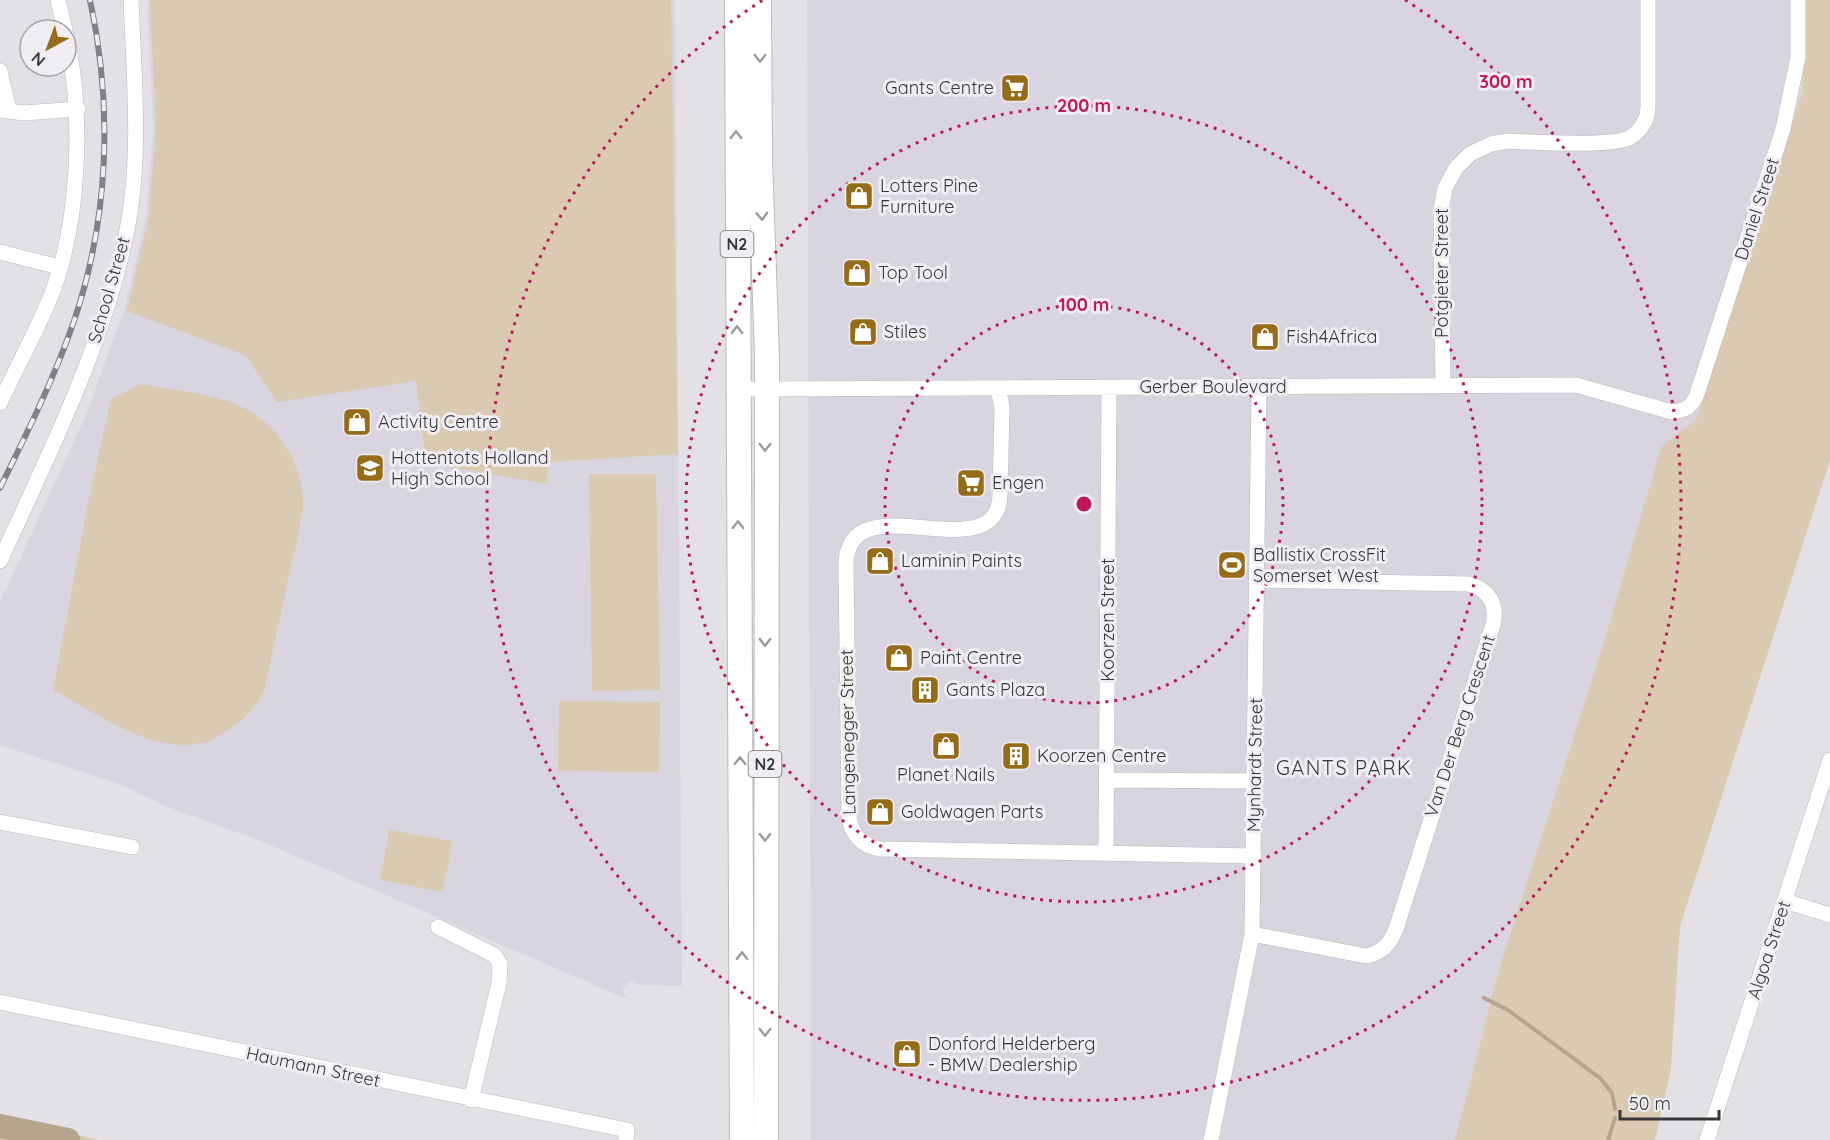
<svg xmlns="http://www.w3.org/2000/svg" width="1830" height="1140" font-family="Quicksand,sans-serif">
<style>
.built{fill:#d9d5e0}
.green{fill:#dacab1}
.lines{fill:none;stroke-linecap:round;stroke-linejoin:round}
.stream{stroke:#b6a58c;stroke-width:4}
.river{stroke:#b6a58c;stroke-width:24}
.minor-casing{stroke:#bab9bd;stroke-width:16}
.trunk-casing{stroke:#bab9bd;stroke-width:26}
.minor{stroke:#fff;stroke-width:15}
.trunk{stroke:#fff;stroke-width:24}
.rail-casing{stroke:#818083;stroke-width:6}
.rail{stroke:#f0eef3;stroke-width:4;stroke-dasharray:11;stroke-linecap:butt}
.oneway{stroke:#9c9b9c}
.ring{fill:none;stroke:#c2185b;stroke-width:3;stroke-dasharray:3 6}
.labels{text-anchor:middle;stroke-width:6;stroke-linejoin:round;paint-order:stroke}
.shield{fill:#f0eef3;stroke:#6f6e71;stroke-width:1.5}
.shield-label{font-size:16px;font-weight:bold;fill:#383739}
.poi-label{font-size:18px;fill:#383739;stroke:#f0eef3;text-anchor:start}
.street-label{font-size:18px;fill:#383739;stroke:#f0eef3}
.neighbourhood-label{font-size:20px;letter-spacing:1.5px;fill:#383739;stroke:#f0eef3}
.centre{fill:#c2185b;stroke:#f0eef3;stroke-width:3}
.ring-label{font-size:18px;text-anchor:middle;font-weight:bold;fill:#c2185b;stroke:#f0eef3;stroke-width:6;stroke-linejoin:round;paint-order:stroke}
</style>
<rect width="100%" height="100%" fill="#e3e1e5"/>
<path class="built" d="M 147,0 L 675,0 L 682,986 L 639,985 L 630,981 L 622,989 L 629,1000 L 261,841 L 165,806 L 122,785 L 0,745 L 0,602 L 86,415 L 125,307 L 146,216 L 153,128 Z
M 807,0 L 1805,0 L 1802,93 L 1696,421 L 1661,447 L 1603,645 L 1500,966 L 1455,1140 L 811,1140 Z"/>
<path class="green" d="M 150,0 L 671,0 L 678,454 L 548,462 L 547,484 L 426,463 L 416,381 L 277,402 L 245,355 L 127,311 L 149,216 L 156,129 Z
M 1805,0 L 1830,0 L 1830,460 L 1680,926 L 1671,1068 L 1655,1140 L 1455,1140 L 1500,966 L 1603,645 L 1661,447 L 1696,420 L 1802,93 Z
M 140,384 C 168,389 199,392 227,401 C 275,416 305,462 303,511 L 264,691 C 255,709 241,724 223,733 C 217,736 209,742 202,743 C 150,754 96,713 53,690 L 88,504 L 111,399 Z
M 589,474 L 656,474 L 660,690 L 592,691 Z
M 559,701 L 660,702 L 659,772 L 558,771 Z
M 389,830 L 452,841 L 443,892 L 380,880 Z
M 0,1119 L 10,1120 L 99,1140 L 0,1140 Z"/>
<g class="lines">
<path class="stream" d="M 1484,998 L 1508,1010 L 1600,1078 L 1612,1093 L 1615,1109
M 1608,1140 L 1615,1118"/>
<path class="river" d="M 0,1126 L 68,1140"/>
<g class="minor-casing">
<path id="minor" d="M 58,0 L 65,30
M 0,71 L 9,111
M 0,110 L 24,113 L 78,109
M 0,252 L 59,267
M 1443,385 L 1441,211 L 1445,188 L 1456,168 L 1470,154 L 1491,144 L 1508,141 C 1532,142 1610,147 1629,138 C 1641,131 1647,121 1648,108 L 1648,0
M 738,389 L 1576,385 L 1672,412 C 1685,411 1693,406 1697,394 L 1783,129 L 1798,57 L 1798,0
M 998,389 L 1002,407 L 1000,496 C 995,573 850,481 846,563 L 849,816 C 851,835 862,846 881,849 L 1254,856
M 0,403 C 17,367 36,332 51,296 C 80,222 84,111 66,35
M 0,561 C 48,456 102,349 126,235 C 142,159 134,78 131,0
M 1106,780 L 1255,781
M 0,822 L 132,847
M 1106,853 L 1109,388
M 1785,901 L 1830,915
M 438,927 L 494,955 L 500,964 L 499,983 L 471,1100
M 1252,934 L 1366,956 C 1382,953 1390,944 1396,929 L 1493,625 C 1498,604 1489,590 1469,584 L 1257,580
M 0,1002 L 627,1130 L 626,1140
M 1211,1140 L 1252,934 L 1259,386
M 1707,1140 L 1830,760"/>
</g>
<g class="trunk-casing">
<path id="trunk" d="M 737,0 L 742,1140
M 759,0 L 760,158 L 767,357 L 766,1140"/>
</g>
<use href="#minor" class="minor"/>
<use href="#trunk" class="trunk"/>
<g class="rail-casing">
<path id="rail" d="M 0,488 C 27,433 54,379 74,321 C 109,218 113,106 90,0"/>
</g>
<use href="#rail" class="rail"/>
</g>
<defs><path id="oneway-chevron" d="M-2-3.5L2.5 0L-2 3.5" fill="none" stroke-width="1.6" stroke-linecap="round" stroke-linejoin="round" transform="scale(1.5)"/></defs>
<g class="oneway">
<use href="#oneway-chevron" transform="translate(760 58) rotate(90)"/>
<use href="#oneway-chevron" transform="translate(736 135) rotate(-90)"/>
<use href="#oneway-chevron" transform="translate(762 216) rotate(88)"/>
<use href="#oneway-chevron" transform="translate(737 330) rotate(-90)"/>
<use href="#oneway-chevron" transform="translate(765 447) rotate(90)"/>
<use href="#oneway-chevron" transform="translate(738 525) rotate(-90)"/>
<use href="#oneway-chevron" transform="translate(765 642) rotate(90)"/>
<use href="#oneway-chevron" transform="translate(740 761) rotate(-90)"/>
<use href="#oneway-chevron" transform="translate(765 837) rotate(90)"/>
<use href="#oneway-chevron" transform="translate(742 956) rotate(-90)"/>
<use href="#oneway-chevron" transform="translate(765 1032) rotate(90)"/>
</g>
<g class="ring">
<circle cx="1084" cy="504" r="199"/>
<circle cx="1084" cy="504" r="398"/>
<path d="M1405 0A597 597 0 1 1 763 0"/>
</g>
<defs>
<g id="supermarket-square" transform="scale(1.5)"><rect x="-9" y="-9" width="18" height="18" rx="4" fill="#976c18" stroke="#f0eef3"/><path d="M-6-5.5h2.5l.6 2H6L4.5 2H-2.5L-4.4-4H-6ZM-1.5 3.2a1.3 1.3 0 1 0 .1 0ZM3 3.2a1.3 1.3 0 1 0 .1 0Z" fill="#fff"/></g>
<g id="shop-square" transform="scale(1.5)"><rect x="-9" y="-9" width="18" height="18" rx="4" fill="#976c18" stroke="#f0eef3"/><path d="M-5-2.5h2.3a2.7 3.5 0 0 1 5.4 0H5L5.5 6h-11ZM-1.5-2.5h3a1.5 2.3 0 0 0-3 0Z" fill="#fff"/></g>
<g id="school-square" transform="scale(1.5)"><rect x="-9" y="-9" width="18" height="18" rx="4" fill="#976c18" stroke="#f0eef3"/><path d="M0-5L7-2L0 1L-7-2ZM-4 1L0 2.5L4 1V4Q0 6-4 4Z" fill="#fff"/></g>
<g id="stadium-square" transform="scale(1.5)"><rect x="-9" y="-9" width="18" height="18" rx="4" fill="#976c18" stroke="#f0eef3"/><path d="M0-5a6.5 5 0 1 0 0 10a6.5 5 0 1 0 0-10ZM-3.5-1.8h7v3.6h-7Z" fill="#fff"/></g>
<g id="building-square" transform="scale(1.5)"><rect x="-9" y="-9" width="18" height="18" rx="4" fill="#976c18" stroke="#f0eef3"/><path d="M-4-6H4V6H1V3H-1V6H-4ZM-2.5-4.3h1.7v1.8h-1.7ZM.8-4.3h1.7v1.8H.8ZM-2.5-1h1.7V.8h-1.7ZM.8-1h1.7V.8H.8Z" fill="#fff"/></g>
</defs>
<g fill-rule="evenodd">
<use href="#supermarket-square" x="1015" y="88"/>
<use href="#shop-square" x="859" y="196"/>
<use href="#shop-square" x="857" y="273"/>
<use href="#shop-square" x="863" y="332"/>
<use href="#shop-square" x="1265" y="337"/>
<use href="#shop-square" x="357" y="422"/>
<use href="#school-square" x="370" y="468"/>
<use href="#supermarket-square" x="971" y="483"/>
<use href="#shop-square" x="880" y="561"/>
<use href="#stadium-square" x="1232" y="565"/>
<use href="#shop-square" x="899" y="658"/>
<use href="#building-square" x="925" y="690"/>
<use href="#shop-square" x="946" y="746"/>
<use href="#building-square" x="1016" y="756"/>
<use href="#shop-square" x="880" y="812"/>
<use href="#shop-square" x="907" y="1054"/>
</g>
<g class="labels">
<g class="shield">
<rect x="720.5" y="231" width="33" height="26" rx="4.5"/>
<rect x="748.5" y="751" width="33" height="26" rx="4.5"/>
</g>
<g class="shield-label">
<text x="737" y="250">N2</text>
<text x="765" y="770">N2</text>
</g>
<g class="poi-label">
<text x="994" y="94" text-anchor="end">Gants Centre</text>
<text x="880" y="192">Lotters Pine<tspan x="880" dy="21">Furniture</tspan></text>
<text x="878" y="279">Top Tool</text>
<text x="884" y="338">Stiles</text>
<text x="1286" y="343">Fish4Africa</text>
<text x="378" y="428">Activity Centre</text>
<text x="391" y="464">Hottentots Holland<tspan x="391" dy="21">High School</tspan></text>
<text x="992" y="489">Engen</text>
<text x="1253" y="561">Ballistix CrossFit<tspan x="1253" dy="21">Somerset West</tspan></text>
<text x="901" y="567">Laminin Paints</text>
<text x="920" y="664">Paint Centre</text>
<text x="946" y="696">Gants Plaza</text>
<text x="1037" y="762">Koorzen Centre</text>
<text x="946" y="781" text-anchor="middle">Planet Nails</text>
<text x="901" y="818">Goldwagen Parts</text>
<text x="928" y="1050">Donford Helderberg<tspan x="928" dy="21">- BMW Dealership</tspan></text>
</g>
<g class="street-label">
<text transform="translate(1757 209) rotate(-72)" y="6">Daniel Street</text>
<text transform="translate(1442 273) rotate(-90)" y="6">Potgieter Street</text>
<text transform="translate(109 290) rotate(-74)" y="6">School Street</text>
<text x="1213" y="393">Gerber Boulevard</text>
<text transform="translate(1108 620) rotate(-90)" y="6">Koorzen Street</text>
<text transform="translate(1460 726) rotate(-72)" y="6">Van Der Berg Crescent</text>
<text transform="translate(848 732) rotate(-91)" y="6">Langenegger Street</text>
<text transform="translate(1255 765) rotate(-89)" y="6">Mynhardt Street</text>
<text transform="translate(1769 950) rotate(-72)" y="6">Algoa Street</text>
<text transform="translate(313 1067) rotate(12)" y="6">Haumann Street</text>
</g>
<g class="neighbourhood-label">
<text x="1344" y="775">GANTS PARK</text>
</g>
</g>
<circle cx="1084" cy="504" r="9" class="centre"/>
<g class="ring-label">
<text x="1506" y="88">300 m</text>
<text x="1084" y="112">200 m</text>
<text x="1084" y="311">100 m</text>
</g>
<g transform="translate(48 48) rotate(221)"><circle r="28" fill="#f0eef3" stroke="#a6a5a9" stroke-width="1.5"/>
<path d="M0-4.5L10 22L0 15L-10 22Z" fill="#976c18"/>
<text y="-9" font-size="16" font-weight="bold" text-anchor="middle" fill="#383739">N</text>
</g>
<path d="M1620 1110v9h99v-9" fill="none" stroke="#383739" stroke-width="3"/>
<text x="1629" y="1110" font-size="18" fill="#383739" stroke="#f0eef3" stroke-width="4.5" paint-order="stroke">50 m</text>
</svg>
